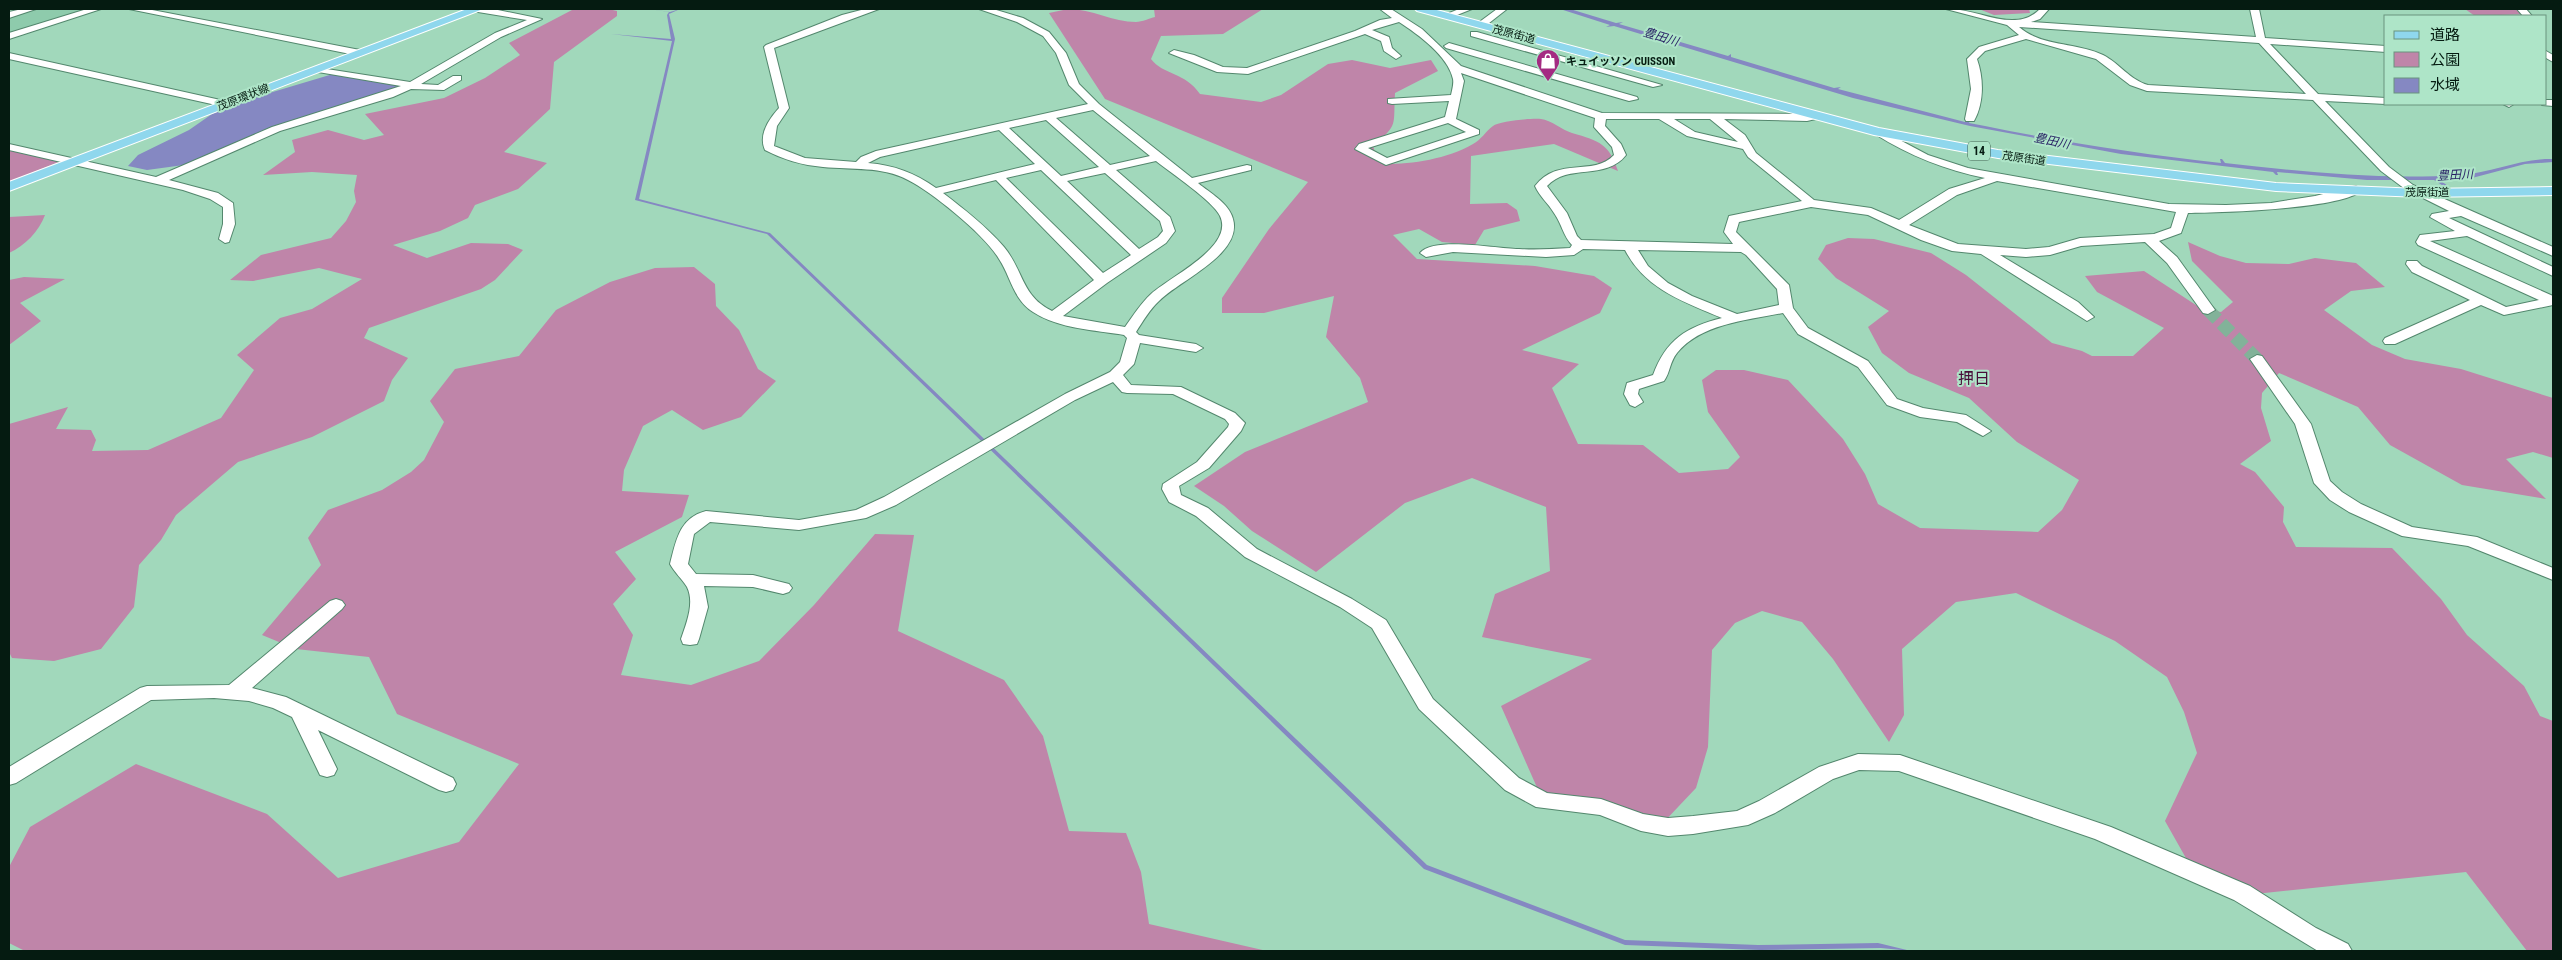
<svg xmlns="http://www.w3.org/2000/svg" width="2562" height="960" font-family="'Roboto Condensed','Noto Sans JP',sans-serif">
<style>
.built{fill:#8ecbac}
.green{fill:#bf85a9}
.water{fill:#8588c2}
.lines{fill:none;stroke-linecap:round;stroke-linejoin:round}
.minor-tunnel{stroke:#82b299;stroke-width:13;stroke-dasharray:13 6;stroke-linecap:butt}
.minor-casing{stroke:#53876d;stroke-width:2}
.major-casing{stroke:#fff;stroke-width:2}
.minor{fill:#fff;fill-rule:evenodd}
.major{fill:#8fd7ed;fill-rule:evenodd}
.labels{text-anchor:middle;stroke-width:4;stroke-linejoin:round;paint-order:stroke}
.far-street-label{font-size:11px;fill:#051b11;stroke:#aee5c8}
.far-poi-label{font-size:11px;font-weight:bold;fill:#051b11;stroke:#aee5c8;text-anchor:start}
.far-water-label{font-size:12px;font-style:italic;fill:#261e63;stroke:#aee5c8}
.shield{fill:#aee5c8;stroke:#385848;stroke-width:1}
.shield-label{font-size:12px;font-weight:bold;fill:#051b11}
.quarter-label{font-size:16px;fill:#490f39;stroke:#aee5c8}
</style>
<rect width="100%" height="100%" fill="#a1d8bb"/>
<path class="built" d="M 38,9 L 92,9 L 9,34 L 9,17 Z"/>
<path class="green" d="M 608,9 L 617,11 L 617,16 L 554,62 L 550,109 L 504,152 L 547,163 L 518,189 L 475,205 L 468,218 L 440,231 L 393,245 L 427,258 L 471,243 L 508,244 L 523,250 L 495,280 L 481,289 L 369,328 L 364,338 L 408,358 L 392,380 L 384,401 L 312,437 L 238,462 L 176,515 L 161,540 L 139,565 L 134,607 L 101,649 L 54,661 L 12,658 L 9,652 L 9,424 L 68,407 L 56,429 L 91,430 L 96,440 L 92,451 L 148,450 L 221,418 L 254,370 L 237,355 L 280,318 L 312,309 L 362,279 L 319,268 L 253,281 L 230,280 L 261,255 L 331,238 L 346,221 L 356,202 L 354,191 L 357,175 L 312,172 L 263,175 L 295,152 L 292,140 L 328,130 L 364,140 L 384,135 L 365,114 L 444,98 L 485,78 L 520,55 L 509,43 L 572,10 Z
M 1068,9 C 1092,9 1113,22 1136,22 C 1142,22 1150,18 1155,17 L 1154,9 L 1263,9 L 1223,34 L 1161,36 L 1151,59 C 1163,75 1185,72 1200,94 L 1261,102 L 1281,95 L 1328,64 L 1352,60 L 1390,68 L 1431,60 L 1438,71 L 1395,93 C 1393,126 1399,124 1373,146 L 1376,155 L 1385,164 C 1413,164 1447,159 1473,144 C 1481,140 1486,131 1493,126 C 1499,121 1532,118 1541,119 C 1551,120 1562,130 1572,133 C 1600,141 1609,144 1618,171 L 1554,144 L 1471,156 L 1470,204 L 1507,203 L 1517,210 L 1520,221 L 1484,230 L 1475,245 L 1442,242 L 1419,229 L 1393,235 L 1417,259 L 1535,266 L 1594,276 L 1612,288 L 1600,313 L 1522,350 L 1579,364 L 1552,388 L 1578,444 L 1643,445 L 1679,473 L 1728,469 L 1740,457 L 1708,412 L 1702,380 L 1716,370 L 1744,370 L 1788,380 L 1843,439 L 1865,474 L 1878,504 L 1920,528 L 2038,532 L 2062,510 L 2079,480 L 2017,442 L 1969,398 L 1909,373 L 1882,353 L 1868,327 L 1889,311 L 1836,278 L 1818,259 L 1826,245 L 1848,238 L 1874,239 L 1931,253 L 1966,275 L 2052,343 L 2082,351 L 2092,356 L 2133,356 L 2164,328 L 2097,292 L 2085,276 L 2144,271 L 2202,309 L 2221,312 L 2233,302 L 2192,261 L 2188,242 L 2220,256 L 2246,263 L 2289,264 L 2315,258 L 2356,263 L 2385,287 L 2351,291 L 2324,310 L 2372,345 L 2405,359 L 2461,369 L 2553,398 L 2553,458 L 2533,452 L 2506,459 L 2546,499 L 2462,485 L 2390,445 L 2358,407 L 2279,373 L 2262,393 L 2261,408 L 2271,441 L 2240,464 L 2255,472 L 2284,507 L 2283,522 L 2296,547 L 2392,548 L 2441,599 L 2467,635 L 2524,686 L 2540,716 L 2553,721 L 2553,951 L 2527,951 L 2466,872 L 2255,894 L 2191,867 L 2165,821 L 2197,753 L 2184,712 L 2167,677 L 2115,641 L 2016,593 L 1956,602 L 1902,649 L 1904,715 L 1889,742 L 1833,659 L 1802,622 L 1762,611 L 1735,623 L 1712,650 L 1708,747 L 1696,788 L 1661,825 L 1539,792 L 1501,706 L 1592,659 L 1482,637 L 1495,594 L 1550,571 L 1546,507 L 1472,478 L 1405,503 L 1316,572 L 1252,531 L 1224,506 L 1194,486 L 1245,452 L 1368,402 L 1360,378 L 1326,337 L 1334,296 L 1264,313 L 1222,313 L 1222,298 L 1269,229 L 1308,182 L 1105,99 L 1049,13 Z
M 1979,9 L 2029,9 L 2030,13 L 1994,15 Z
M 2465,9 L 2527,9 L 2528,14 L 2475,16 Z
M 9,149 L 61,161 L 9,182 Z
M 45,215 C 39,231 25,246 9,253 L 9,217 Z
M 694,267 L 715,284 L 716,306 L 739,330 L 758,369 L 776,381 L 741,417 L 703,430 L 672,410 L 643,426 L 624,470 L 622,491 L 689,495 L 682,517 L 615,552 L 636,579 L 613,604 L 633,635 L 621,675 L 691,685 L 759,661 L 814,605 L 875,534 L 914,535 L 898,631 L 1004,680 L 1043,736 L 1069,831 L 1126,833 L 1141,872 L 1149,924 L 1267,951 L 25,951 L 9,943 L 9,867 L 30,827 L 136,764 L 267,814 L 338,878 L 459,842 L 519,764 L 397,714 L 369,657 L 296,649 L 262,635 L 321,565 L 308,538 L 328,510 L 382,490 L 411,472 L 424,460 L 444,422 L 430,401 L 455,369 L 519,356 L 556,310 L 610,282 L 655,268 Z
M 24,277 L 65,279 L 20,303 L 41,321 L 9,345 L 9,280 Z"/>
<path class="water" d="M 649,9 L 670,12 L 680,9 L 669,14 L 675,39 L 639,199 L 770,233 L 1427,865 L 1625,940 L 1758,945 L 1878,943 L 1911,951 L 1881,948 L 1760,950 L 1625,945 L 1424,869 L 767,234 L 635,200 L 672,41 L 611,34 L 671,39 L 667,15 L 669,12 Z
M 1560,9 L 1570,9 L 1616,23 L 1623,22 L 1619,24 L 1728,56 L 1731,54 L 1731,57 L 1834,88 L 1841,87 L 1838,89 L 1965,122 L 1970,120 L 1969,123 L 1985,126 C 2063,142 2141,154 2221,163 L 2220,159 L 2222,159 L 2225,163 C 2303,172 2381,180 2460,175 C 2492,173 2521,158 2553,159 L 2553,162 L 2525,164 L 2472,178 L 2439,180 L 2450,187 L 2445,187 L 2434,180 L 2367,180 L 2277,172 L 2278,175 L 2276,175 L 2273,172 L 2121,154 L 1970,126 L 1853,98 L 1614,26 L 1606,27 L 1610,25 Z
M 333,74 L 402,86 L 273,127 L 184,165 L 147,170 L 128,166 L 138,155 L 189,130 L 212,114 L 256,97 Z"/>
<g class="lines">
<path class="minor-tunnel" d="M 2208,310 L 2257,359"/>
<g class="minor-casing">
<path id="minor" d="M 22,9 L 36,9 L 9,18 L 9,12 Z
M 87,9 L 101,9 L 9,39 L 9,33 Z
M 129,9 L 147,9 L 360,50 L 365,53 L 360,56 Z
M 474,9 L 493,9 L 542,19 L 501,37 L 421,84 L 438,85 L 453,76 L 461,76 L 461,80 L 444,90 L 411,89 L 393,97 L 280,131 L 169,180 L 218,193 L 233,203 L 235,224 L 229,242 L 225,243 L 219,239 L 223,224 L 223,207 L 210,199 L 183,190 L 9,150 L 9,144 L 156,177 L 272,127 L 401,86 L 318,72 L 314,71 L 314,67 L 410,82 L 495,33 L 527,20 L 478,12 Z
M 865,9 L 879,9 L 774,48 L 789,108 L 777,126 L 774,146 L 805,158 L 856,162 L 861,157 L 876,151 L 1088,104 L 1069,85 L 1056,53 L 1043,36 L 1017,22 L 979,9 L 993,9 L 1023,18 L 1049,32 L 1066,53 L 1079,84 L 1099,104 L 1192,178 L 1247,165 L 1251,166 L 1251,170 L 1198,183 C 1210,193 1229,203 1233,219 C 1243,254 1180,280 1159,301 C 1150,309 1143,321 1136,332 L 1139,335 L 1196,344 L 1203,348 L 1196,352 L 1140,343 L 1134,364 L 1123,375 L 1131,385 L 1181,387 L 1235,413 L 1245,423 L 1241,431 L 1209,468 L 1179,486 L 1181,495 L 1208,508 L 1257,549 L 1352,599 L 1386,620 L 1433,699 L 1519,778 L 1547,793 L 1601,799 L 1643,814 L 1668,818 L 1693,816 L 1737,811 L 1759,801 L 1819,767 L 1858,754 L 1900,755 L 2111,827 L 2250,886 L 2316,928 L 2348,944 L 2352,951 L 2318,951 L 2234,900 L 2095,839 L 1899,771 L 1859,770 L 1833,779 L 1775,813 L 1748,825 L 1693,834 L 1668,836 L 1641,831 L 1600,815 L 1536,807 L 1505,790 L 1419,709 L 1372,628 L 1340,607 L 1245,557 L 1196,516 L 1169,502 L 1162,489 L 1163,484 L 1197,462 L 1228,427 L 1229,424 L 1225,419 L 1173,394 L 1127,393 L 1122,392 L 1113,382 L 1075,400 L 896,505 L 866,518 L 799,530 L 710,522 L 694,534 L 688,564 L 696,574 L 753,575 L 789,584 L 792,588 L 789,592 L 783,594 L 753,587 L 704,586 L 708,607 L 699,639 L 697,644 L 690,645 L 683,644 L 681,639 C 686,624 695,603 687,587 C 682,579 675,573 670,564 C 676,541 679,518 706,511 L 799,520 L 856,510 L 884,497 L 1065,394 L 1110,372 L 1120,362 L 1127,338 L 1124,335 C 1095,330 1059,329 1033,312 C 1013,299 1011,277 999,259 C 985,235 932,192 908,180 C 882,166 852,170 823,167 C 802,165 784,160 765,150 C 758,135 769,119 779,108 L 764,47 L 766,45 L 842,15 ZM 1093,110 L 1150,156 L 1110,165 L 1056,118 ZM 1046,120 L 1099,167 L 1061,176 L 1009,128 ZM 999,130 L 1035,164 L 936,188 C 915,173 894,165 868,163 L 880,157 ZM 1156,161 C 1171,173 1213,201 1220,216 C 1235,247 1169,277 1151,294 C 1141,303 1133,316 1125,327 L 1063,316 L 1107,283 L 1166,243 L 1175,231 L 1170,217 L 1116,170 ZM 1041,170 L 1131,255 L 1103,273 L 1006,178 ZM 1105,173 L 1160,221 L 1163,231 L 1158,237 L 1139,249 L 1067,181 ZM 996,180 L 1094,280 L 1052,311 C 1021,296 1024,271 1004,247 C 987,227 964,209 943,193 Z
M 1380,9 L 1391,9 L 1422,29 L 1461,66 L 1602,113 L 1820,114 L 1820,118 L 1807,121 L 1724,119 L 1745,135 L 1756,153 L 1814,200 L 1871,208 L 1899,220 L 1949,189 L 1985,178 C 1945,170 1910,156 1875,134 L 1874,132 L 1879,129 L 1928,155 L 1968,168 L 2169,204 L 2226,205 L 2271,203 L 2315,196 L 2356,186 L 2362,190 C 2345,209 2217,213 2188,213 L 2181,233 L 2159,241 L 2177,257 L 2215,310 L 2208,314 L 2203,313 L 2167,263 L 2145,242 L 2081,246 L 2050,255 L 2026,257 L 2000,255 L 2078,302 L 2094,317 L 2087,321 L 1981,254 L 1952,251 L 1921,240 L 1868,215 L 1811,207 L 1739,222 L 1736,232 L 1789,285 L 1793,308 L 1808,328 L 1868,361 L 1897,399 L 1923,408 L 1966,415 L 1991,431 L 1983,436 L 1957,422 L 1920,417 L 1887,405 L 1858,367 L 1798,334 L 1783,313 C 1748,320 1700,324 1677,353 C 1670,361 1670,373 1664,381 L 1639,389 L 1638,394 L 1643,402 L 1635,407 L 1630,405 L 1624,394 L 1627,383 L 1653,375 C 1666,340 1686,327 1722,318 C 1684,302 1645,289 1625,250 L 1583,249 L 1574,255 L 1546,257 L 1453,252 L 1426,257 L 1420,253 C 1434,236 1498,249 1519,249 C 1536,250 1553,249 1570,248 L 1572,245 C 1563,236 1562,224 1554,213 C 1548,203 1540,197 1535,186 C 1558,156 1593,177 1614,155 L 1612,147 L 1594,127 L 1595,118 L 1461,73 L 1464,81 L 1456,119 L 1479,130 L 1479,134 L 1386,165 L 1355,149 L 1359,144 L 1445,117 L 1449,101 L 1392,104 L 1388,103 L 1388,99 L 1451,95 C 1452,90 1454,84 1453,79 C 1448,56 1419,35 1399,22 L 1372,30 L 1389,37 L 1392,48 L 1401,56 L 1396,59 L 1384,51 L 1381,41 L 1365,34 L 1248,74 L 1217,72 L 1169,53 L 1174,50 L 1194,55 L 1223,67 L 1247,68 L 1355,31 L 1380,20 L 1392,18 ZM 1606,119 L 1659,119 L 1687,136 L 1743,149 L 1748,157 L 1802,201 L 1729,216 L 1724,232 L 1733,244 L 1581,240 L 1577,236 L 1567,213 L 1547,186 C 1568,163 1606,181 1626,155 L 1621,144 L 1605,126 ZM 1674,119 L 1710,119 L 1738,142 L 1695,132 ZM 1448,123 L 1466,132 L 1387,158 L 1368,148 ZM 1997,181 L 2176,212 L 2171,228 L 2154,234 L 2080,238 L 2049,247 L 2026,249 L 1958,244 L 1909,225 L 1957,195 ZM 1638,250 L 1741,252 L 1746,255 L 1777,289 L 1779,305 L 1737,314 L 1692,296 L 1668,283 L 1648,266 Z
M 1459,9 L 1472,9 L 1447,19 L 1442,16 Z
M 1497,9 L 1507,9 L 1484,27 L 1478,27 L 1478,23 Z
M 1946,9 C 1977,7 2014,35 2040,9 L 2049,9 L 2040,19 L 2031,22 L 2256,37 L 2250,9 L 2259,9 L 2265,38 L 2386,46 L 2386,52 L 2270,44 L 2318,94 L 2386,98 L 2386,104 L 2325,101 L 2389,167 L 2413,185 L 2553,247 L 2553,256 L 2461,216 L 2449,218 L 2553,267 L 2553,276 L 2467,236 L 2430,241 L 2553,296 L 2553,305 L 2504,315 L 2481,305 L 2395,344 L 2385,344 L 2383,341 L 2385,338 L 2470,300 L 2412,272 L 2406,264 L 2407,261 L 2417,261 L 2422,266 L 2506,307 L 2539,300 L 2418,245 L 2416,242 L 2420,235 L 2455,231 L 2430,217 L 2432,214 L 2449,211 L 2405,189 L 2381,171 L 2313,100 L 2147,91 L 2130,85 L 2096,59 L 2026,39 L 1985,51 L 1977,59 C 1984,79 1984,103 1974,121 L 1966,121 L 1965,119 L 1971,89 L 1967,59 L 1979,47 L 2019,35 L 2007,25 ZM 2019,27 L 2259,43 L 2306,94 L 2148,85 C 2130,80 2119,63 2103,55 C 2077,42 2042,47 2019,27 Z
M 2517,9 L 2526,9 L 2532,16 L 2523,16 Z
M 1471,32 L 1477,32 L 1662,85 L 1653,87 L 1471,36 Z
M 1449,43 L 1637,97 L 1638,99 L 1629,101 L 1446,48 L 1444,46 Z
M 2546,51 L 2553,55 L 2553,62 L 2546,58 Z
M 9,53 L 225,101 L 230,104 L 225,107 L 9,59 Z
M 2546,100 L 2553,100 L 2553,106 L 2542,105 L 2546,104 Z
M 2503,104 L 2514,104 L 2509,107 Z
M 2257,355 L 2262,356 L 2311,424 L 2330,481 L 2342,492 L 2361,504 L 2412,527 L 2477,537 L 2553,568 L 2553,580 L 2468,546 L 2402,536 L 2349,512 L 2330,500 L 2314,483 L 2295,424 L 2250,359 Z
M 336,599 L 342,601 L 345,605 L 342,609 L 252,688 L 286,697 L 453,778 L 456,784 L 453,790 L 446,792 L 439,790 L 318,730 L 337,769 L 334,775 L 327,777 L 320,775 L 292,717 L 273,708 L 249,701 L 214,698 L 151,700 L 16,783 L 9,785 L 9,767 L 140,688 L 147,686 L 229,685 L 330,601 Z"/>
</g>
<g class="major-casing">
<path id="major" d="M 467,9 L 483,9 L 9,191 L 9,182 Z
M 1415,9 L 1433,9 L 1879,128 L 1998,150 L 2276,183 L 2420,189 L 2553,187 L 2553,195 L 2420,197 L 2276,191 L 1998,158 L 1874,135 L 1417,11 Z"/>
</g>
<use href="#minor" class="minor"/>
<use href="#major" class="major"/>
</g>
<defs>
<g id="shop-pin" transform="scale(1.25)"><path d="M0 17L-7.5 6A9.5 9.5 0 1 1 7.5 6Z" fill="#a42b82" stroke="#aee5c8"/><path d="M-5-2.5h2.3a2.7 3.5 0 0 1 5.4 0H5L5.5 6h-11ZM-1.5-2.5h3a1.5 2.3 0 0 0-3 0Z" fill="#fff"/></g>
</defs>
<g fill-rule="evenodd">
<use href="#shop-pin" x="1548" y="61"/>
</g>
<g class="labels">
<g class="far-street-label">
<text transform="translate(1514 34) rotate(15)" y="4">茂原街道</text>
<text transform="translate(243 97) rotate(-21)" y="4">茂原環状線</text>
<text transform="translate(2024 158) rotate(8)" y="4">茂原街道</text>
<text x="2427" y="196">茂原街道</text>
</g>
<g class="far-poi-label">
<text x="1566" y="65">キュイッソン CUISSON</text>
</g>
<g class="far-water-label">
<text transform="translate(1661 37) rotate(17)" y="4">豊田川</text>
<text transform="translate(2052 141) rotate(12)" y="4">豊田川</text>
<text transform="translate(2455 175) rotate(-3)" y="4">豊田川</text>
</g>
<rect class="shield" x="1968" y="141.5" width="22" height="19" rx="4"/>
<g class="shield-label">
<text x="1979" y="155">14</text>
</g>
<g class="quarter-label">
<text x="1974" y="384">押日</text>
</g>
</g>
<rect width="2562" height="960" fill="none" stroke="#051b11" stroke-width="20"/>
<rect x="2384" y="15" width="162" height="90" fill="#aee5c8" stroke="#6a947f"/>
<rect x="2394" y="31" width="25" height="8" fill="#8fd7ed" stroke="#6a947f"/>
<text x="2430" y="40" font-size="15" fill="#051b11">道路</text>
<rect x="2394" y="52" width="25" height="15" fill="#bf85a9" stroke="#6a947f"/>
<text x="2430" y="65" font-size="15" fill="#051b11">公園</text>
<rect x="2394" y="78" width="25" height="15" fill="#8588c2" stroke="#6a947f"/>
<text x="2430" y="90" font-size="15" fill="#051b11">水域</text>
</svg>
